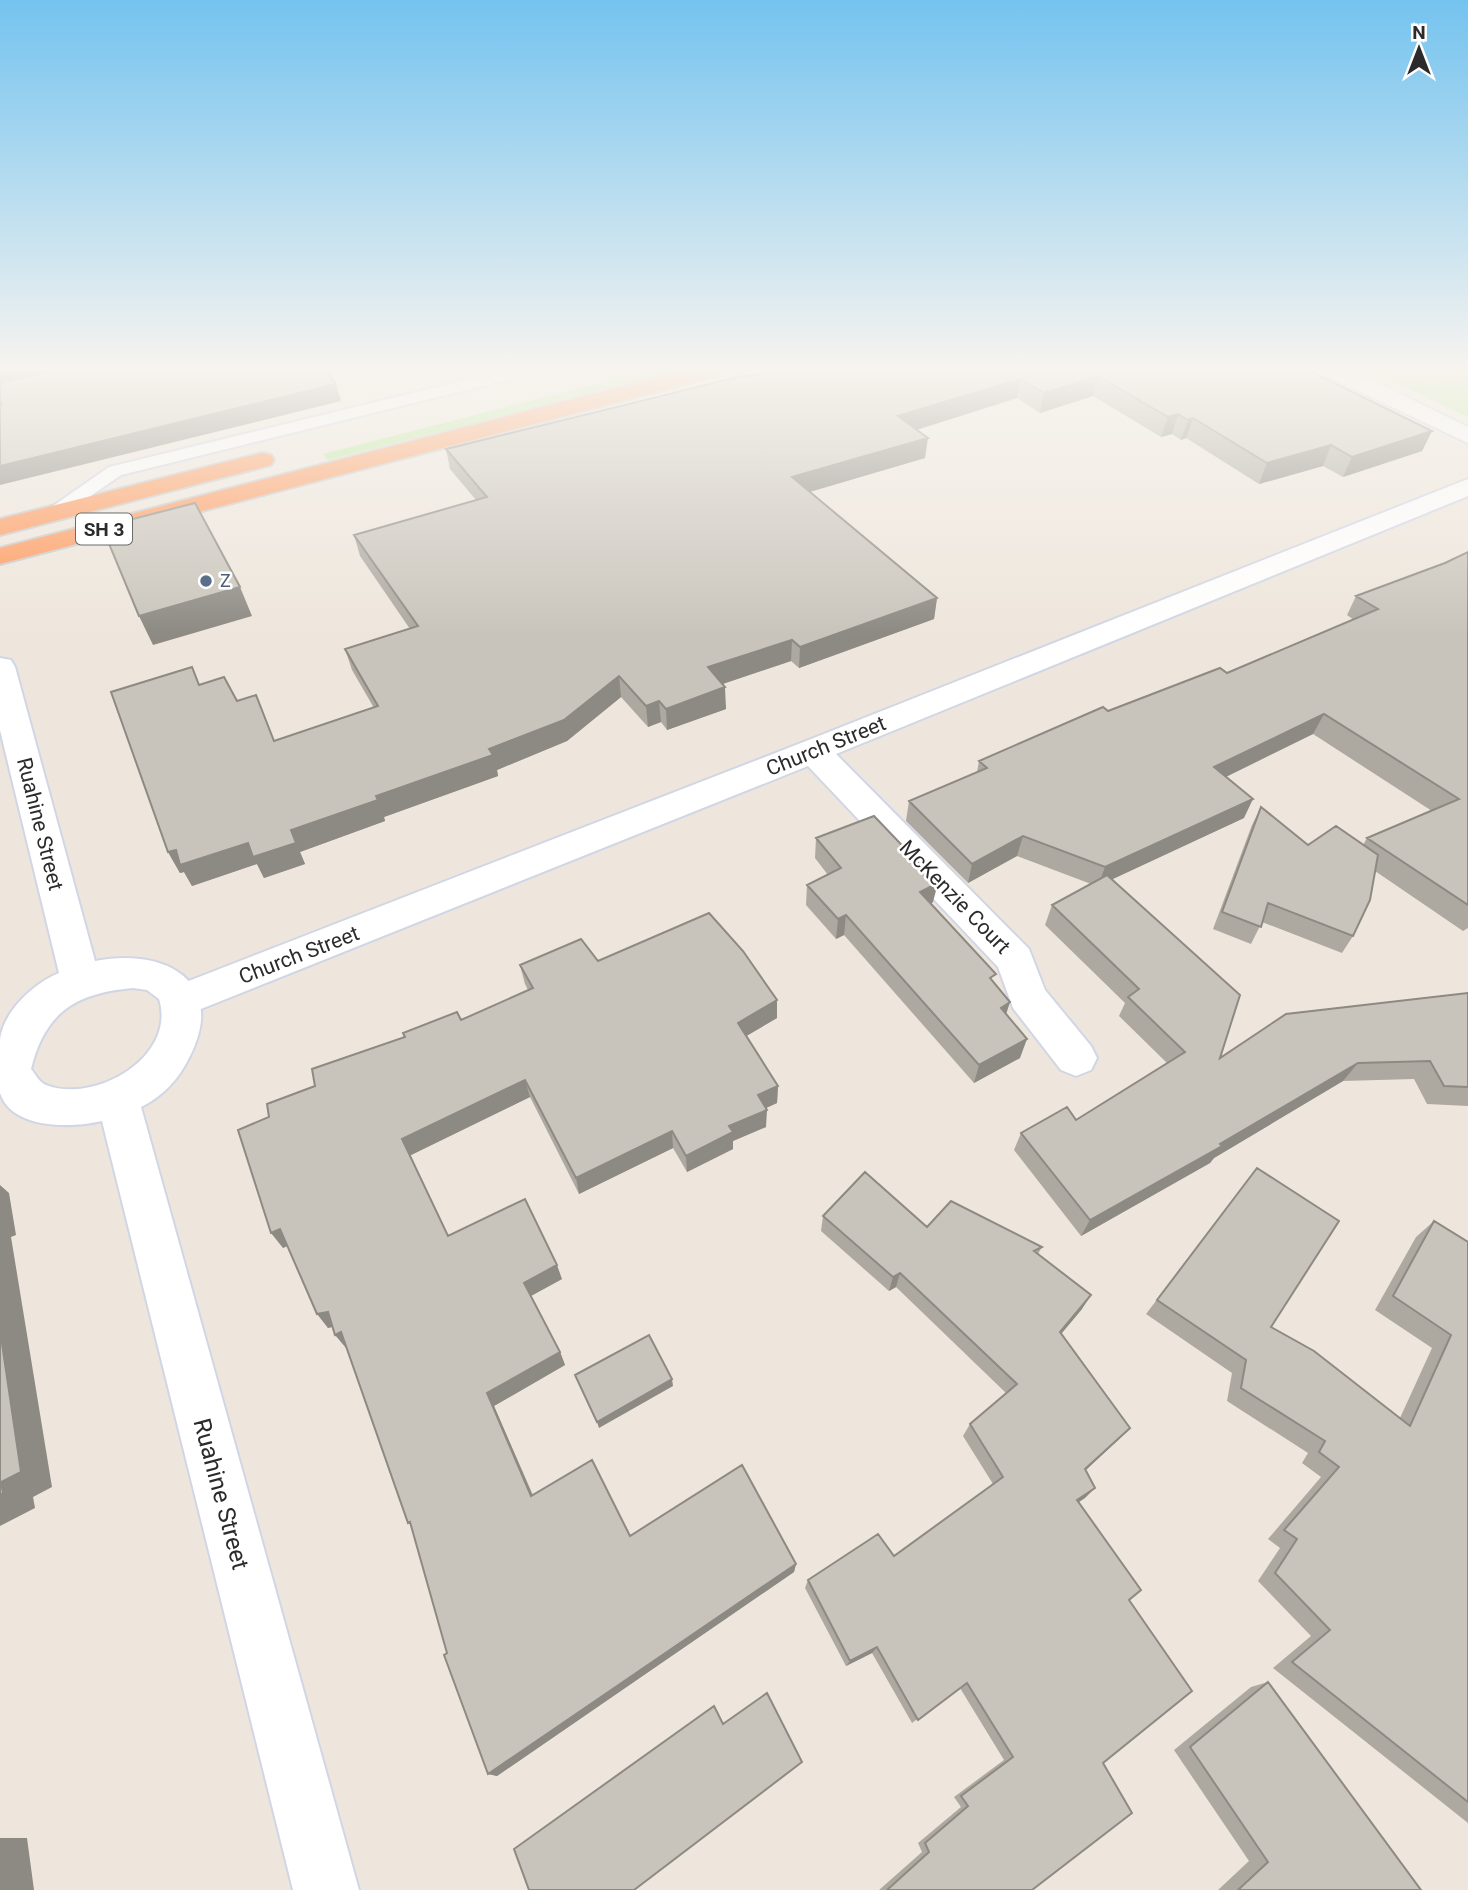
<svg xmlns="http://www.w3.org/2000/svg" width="1468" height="1890" font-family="Roboto,sans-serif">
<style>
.green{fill:#b6ea94}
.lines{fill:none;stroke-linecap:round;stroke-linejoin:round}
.lane-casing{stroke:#d1d6e5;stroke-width:4}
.street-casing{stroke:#d1d6e5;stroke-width:4}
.secondary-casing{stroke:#d1d6e5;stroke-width:4}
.highway-casing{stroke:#c8c8c8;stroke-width:4}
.path{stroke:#c8c8c8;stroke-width:2.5;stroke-dasharray:3.5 2.5;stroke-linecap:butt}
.lane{fill:#fff;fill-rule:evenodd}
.street{fill:#fff;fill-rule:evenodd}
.secondary{fill:#fff;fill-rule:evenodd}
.highway{fill:#ff9657;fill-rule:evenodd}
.wall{fill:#ada9a1}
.shaded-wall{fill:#8d8983}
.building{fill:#c9c4bb;stroke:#8d8983;stroke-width:2}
.service-dot{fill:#5c6f8a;stroke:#fff;stroke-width:2.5}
.labels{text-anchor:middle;stroke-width:5;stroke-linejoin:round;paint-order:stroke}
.far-service-label{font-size:18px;fill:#4e5e75;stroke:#fff;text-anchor:start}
.shield{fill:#fff;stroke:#6b6b6b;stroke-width:2}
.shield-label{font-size:19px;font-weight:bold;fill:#2b2b2b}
.street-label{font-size:21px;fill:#2b2b2b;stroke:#fff}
.near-street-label{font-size:24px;fill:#2b2b2b;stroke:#fff}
</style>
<rect width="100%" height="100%" fill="#eee6dc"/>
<path class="green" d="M 650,370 L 666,370 L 670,373 L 328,460 L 323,454 Z
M 1369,370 L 1468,370 L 1468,417 Z"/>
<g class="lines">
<g class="lane-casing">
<path id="lane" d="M 507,370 L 537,370 L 535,373 L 121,475 L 60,517 L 53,519 L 43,513 L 109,467 Z"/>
</g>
<g class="street-casing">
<path id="street" d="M 1322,370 L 1351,370 L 1468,427 L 1468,443 L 1325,375 Z
M 1468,479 L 1468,496 L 836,754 L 1029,949 L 1045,990 L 1091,1046 L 1097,1058 L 1091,1070 L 1076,1076 L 1061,1070 L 1013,1008 L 998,967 L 808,766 L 196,1011 L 182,1016 L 168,1011 L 162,1000 L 168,989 L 801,743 Z"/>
</g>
<g class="secondary-casing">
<path id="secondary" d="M 0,658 L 11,660 L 15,667 L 95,961 C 164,947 229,981 189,1058 C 178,1080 163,1096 141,1107 L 359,1890 L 293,1890 L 102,1121 C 72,1128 12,1130 0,1093 C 0,1085 0,1074 0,1066 C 0,1057 0,1048 0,1039 C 4,1011 34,983 59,973 L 0,730 ZM 133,988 L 147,990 L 159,999 C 177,1057 95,1104 46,1085 C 40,1083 35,1074 31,1069 C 45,1012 76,993 133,988 Z"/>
</g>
<g class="highway-casing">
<path id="highway" d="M 685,370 L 724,370 L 721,375 L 0,564 L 0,548 Z
M 262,453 L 271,455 L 274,460 L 271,465 L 0,535 L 0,519 Z"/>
</g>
<path class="path" d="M 1428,376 L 1468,384"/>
<use href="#lane" class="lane"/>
<use href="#street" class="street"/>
<use href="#secondary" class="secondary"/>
<use href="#highway" class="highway"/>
</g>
<path class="wall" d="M 1308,370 L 1432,431 L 1422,451 L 1343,477 L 1323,466 L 1259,484 L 1186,438 L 1181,440 L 1172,434 L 1161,437 L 1093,396 L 1040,413 L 1017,398 L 917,430 L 925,458 L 810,492 L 937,598 L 934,619 L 799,668 L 791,661 L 722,684 L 726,709 L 667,730 L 661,722 L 648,727 L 621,697 L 567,741 L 497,770 L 498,776 L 384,817 L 385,821 L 300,852 L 305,864 L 264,878 L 257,864 L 192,886 L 184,872 L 180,873 L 168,852 L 200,685 L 237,701 L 275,741 L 374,708 L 352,670 L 345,649 L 410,629 L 360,556 L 354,535 L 476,500 L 450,469 L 446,449 L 748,377 Z
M 1468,552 L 1468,928 L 1463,931 L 1375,871 L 1353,936 L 1342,953 L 1262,922 L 1251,944 L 1213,929 L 1252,825 L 1261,807 L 1308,845 L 1363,845 L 1367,838 L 1432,811 L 1313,734 L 1226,777 L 1244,818 L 1112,879 L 1220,1058 L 1468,993 L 1468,1106 L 1427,1104 L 1414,1079 L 1343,1081 L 1214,1158 L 1210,1163 L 1081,1236 L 1014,1150 L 1021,1133 L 1076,1120 L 1167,1063 L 1119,1016 L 1125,1003 L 1045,925 L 1052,905 L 1091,884 L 1017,856 L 968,883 L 906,821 L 909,801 L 977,772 L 979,761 L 1108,711 L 1227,673 L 1354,620 L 1347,615 L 1356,596 L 1445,563 Z
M 816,838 L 933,902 L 931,904 L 993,982 L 1006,1015 L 1020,1058 L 974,1083 L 844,935 L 836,939 L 806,905 L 807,885 L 828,875 L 815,858 Z
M 598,961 L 777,1018 L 746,1036 L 778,1086 L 777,1103 L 766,1108 L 766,1127 L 733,1141 L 733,1149 L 687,1172 L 673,1148 L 579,1194 L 530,1097 L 409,1156 L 448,1236 L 562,1279 L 531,1296 L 560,1352 L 565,1365 L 494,1406 L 533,1495 L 630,1536 L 796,1564 L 794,1572 L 497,1776 L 488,1774 L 447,1653 L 411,1527 L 347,1348 L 333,1327 L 328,1328 L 287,1246 L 283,1248 L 269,1117 L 315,1086 L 404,1037 L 461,1020 L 528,990 L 525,984 L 520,965 Z
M 1257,1168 L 1271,1327 L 1400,1418 L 1432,1348 L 1375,1310 L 1416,1237 L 1434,1221 L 1468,1242 L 1468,1823 L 1273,1668 L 1311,1636 L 1258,1581 L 1280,1548 L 1268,1539 L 1321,1477 L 1302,1463 L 1308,1453 L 1227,1401 L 1232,1373 L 1146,1314 Z
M 823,1216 L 927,1227 L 1042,1247 L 1038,1254 L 1082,1309 L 1061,1334 L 1119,1439 L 1086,1470 L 1085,1498 L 1078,1502 L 1129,1600 L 1103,1763 L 1032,1890 L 879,1890 L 922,1852 L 918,1843 L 961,1807 L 954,1797 L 1004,1760 L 960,1688 L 912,1723 L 872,1653 L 846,1666 L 805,1588 L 808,1580 L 894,1556 L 993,1484 L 963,1436 L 970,1424 L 1006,1393 L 896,1287 L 889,1291 L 821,1231 Z
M 1268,1682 L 1421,1890 L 1218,1890 L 1249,1861 L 1174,1750 L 1251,1687 Z"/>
<path class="shaded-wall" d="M 0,370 L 50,370 L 0,382 Z
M 1098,376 L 1093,396 L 1040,413 L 1044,393 Z
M 1021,379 L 1017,398 L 896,436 L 898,416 Z
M 336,384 L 341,401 L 0,485 L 0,466 Z
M 1178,414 L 1172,434 L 1161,437 L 1168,417 Z
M 1193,418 L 1186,438 L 1181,440 L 1188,420 Z
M 1432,431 L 1422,451 L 1343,477 L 1352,457 Z
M 928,438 L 925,458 L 792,497 L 792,477 Z
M 1331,445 L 1323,466 L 1259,484 L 1267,463 Z
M 240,587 L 252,616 L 153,645 L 139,616 Z
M 937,598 L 934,619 L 799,668 L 800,647 Z
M 792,640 L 791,661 L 708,689 L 708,667 Z
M 619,676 L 621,697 L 567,741 L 497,770 L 498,776 L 384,817 L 385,821 L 300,852 L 305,864 L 264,878 L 257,864 L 192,886 L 184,872 L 180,873 L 168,852 L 176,850 L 248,843 L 291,830 L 489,749 Z
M 725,687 L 726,709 L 667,730 L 666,709 Z
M 659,701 L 661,722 L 648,727 L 646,706 Z
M 1324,714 L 1313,734 L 1205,787 L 1214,767 Z
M 1253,799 L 1244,818 L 1098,886 L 1105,867 Z
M 1023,836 L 1017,856 L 968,883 L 972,864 Z
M 938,883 L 933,902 L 917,912 L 920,892 Z
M 846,915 L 844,935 L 836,939 L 838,919 Z
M 777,1000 L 777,1018 L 738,1041 L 738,1023 Z
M 1010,1002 L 1004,1021 L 1001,1008 Z
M 1027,1039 L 1020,1058 L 974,1083 L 979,1065 Z
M 1358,1063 L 1343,1081 L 1214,1158 L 1210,1163 L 1081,1236 L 1090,1220 Z
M 525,1080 L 530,1097 L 409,1156 L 402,1139 Z
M 778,1086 L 777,1103 L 757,1112 L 758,1095 Z
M 767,1110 L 766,1127 L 733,1141 L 733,1149 L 687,1172 L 686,1156 L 729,1126 Z
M 672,1131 L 673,1148 L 579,1194 L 576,1178 Z
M 0,1185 L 9,1193 L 16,1235 L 11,1237 L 52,1487 L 33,1497 L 35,1508 L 0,1526 Z
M 280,1229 L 291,1244 L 283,1248 L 271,1233 Z
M 557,1265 L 562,1279 L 529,1297 L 524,1283 Z
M 900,1273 L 896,1287 L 889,1291 L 893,1277 Z
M 1091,1295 L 1082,1309 L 1051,1346 L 1060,1332 Z
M 328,1312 L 338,1325 L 328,1328 L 317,1314 Z
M 341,1332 L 351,1345 L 346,1348 L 335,1335 Z
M 560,1352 L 565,1365 L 494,1406 L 537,1506 L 531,1496 L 487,1393 Z
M 672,1379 L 673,1386 L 599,1428 L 597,1422 Z
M 1130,1428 L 1119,1439 L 1075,1480 L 1085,1469 Z
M 1095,1488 L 1085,1498 L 1067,1510 L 1077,1500 Z
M 796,1564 L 794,1572 L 497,1776 L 488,1774 Z
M 877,1647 L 872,1653 L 846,1666 L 850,1661 Z
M 0,1838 L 27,1838 L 34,1890 L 0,1890 Z"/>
<path class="building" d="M 54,370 L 325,370 L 336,384 L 0,466 L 0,405 L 1,405 L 0,400 L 0,383 Z
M 772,370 L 1308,370 L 1432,431 L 1352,457 L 1331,445 L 1267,463 L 1193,418 L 1188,420 L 1178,414 L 1168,417 L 1098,376 L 1044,393 L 1021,379 L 898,416 L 928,438 L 792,477 L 937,598 L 800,647 L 792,640 L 708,667 L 725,687 L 666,709 L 659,701 L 646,706 L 619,676 L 564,720 L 489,749 L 493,755 L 376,796 L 378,800 L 291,830 L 296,843 L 253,857 L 248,843 L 180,865 L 176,850 L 168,852 L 111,692 L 192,667 L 199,685 L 224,677 L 237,701 L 256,695 L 274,741 L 378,706 L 345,649 L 418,626 L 354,535 L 487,497 L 446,449 L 746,375 L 748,377 Z
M 195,503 L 240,587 L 139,616 L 102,527 Z
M 1468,552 L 1468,905 L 1367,838 L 1459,799 L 1324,714 L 1214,767 L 1253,799 L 1105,867 L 1023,836 L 972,864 L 909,801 L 987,768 L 979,761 L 1103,707 L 1108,711 L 1220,668 L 1227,673 L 1378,609 L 1356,596 L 1445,563 Z
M 1261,807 L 1308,845 L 1336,826 L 1378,855 L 1370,900 L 1353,936 L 1268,903 L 1261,927 L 1222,912 Z
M 874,816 L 938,883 L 920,892 L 996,974 L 990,978 L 1010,1002 L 1001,1008 L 1027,1039 L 979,1065 L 846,915 L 838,919 L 807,885 L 841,868 L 816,838 Z
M 1107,875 L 1240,995 L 1220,1058 L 1286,1014 L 1468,993 L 1468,1087 L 1444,1086 L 1430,1061 L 1358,1063 L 1220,1144 L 1222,1146 L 1090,1220 L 1021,1133 L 1067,1107 L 1076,1120 L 1185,1052 L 1128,997 L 1139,989 L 1052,905 Z
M 709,913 L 743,951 L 777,1000 L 738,1023 L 778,1086 L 758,1095 L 767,1110 L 729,1126 L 733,1132 L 686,1156 L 672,1131 L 576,1178 L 525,1080 L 402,1139 L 448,1236 L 525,1199 L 557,1265 L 524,1283 L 560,1352 L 487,1393 L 531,1496 L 592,1460 L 630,1536 L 742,1465 L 796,1564 L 488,1774 L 444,1655 L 447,1653 L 410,1522 L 408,1523 L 341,1332 L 335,1335 L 328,1312 L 317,1314 L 280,1229 L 271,1233 L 238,1130 L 269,1117 L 267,1104 L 315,1086 L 312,1069 L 405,1037 L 403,1033 L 457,1012 L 461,1020 L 533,988 L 520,965 L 581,939 L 598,961 Z
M 1257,1168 L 1339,1221 L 1271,1327 L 1314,1351 L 1410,1426 L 1451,1335 L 1393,1296 L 1434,1221 L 1468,1242 L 1468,1802 L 1292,1662 L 1330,1630 L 1275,1573 L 1297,1539 L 1284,1530 L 1339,1467 L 1319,1452 L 1325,1441 L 1241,1388 L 1246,1360 L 1157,1300 Z
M 865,1172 L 927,1227 L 951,1201 L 1042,1247 L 1034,1251 L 1091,1295 L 1060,1332 L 1130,1428 L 1085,1469 L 1095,1488 L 1077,1500 L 1141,1590 L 1129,1600 L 1192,1691 L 1103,1763 L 1132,1813 L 1032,1890 L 887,1890 L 929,1852 L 925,1843 L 968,1806 L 961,1796 L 1013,1757 L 967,1683 L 918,1720 L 877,1647 L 850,1661 L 808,1580 L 878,1534 L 894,1556 L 1003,1477 L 970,1424 L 1017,1384 L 900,1273 L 893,1277 L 823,1216 Z
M 0,1330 L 21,1472 L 1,1482 L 3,1493 L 0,1495 Z
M 649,1335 L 672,1379 L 597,1422 L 575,1375 Z
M 1268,1682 L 1421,1890 L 1238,1890 L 1268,1862 L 1190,1747 Z
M 767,1693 L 802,1762 L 634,1890 L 529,1890 L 514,1849 L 714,1706 L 723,1724 Z"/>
<linearGradient id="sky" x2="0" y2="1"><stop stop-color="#74c3ef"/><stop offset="0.58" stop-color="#f7f4ef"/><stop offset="1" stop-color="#f7f4ef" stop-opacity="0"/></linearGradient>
<rect width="1468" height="635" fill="url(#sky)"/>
<circle class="service-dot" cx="206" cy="581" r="7"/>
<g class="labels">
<g class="far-service-label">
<text x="220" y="587">Z</text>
</g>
<rect class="shield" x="76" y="513.5" width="56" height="31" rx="5"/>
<g class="shield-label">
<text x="104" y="536">SH 3</text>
</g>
<g class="street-label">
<text transform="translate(826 746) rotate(-22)" y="7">Church Street</text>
<text transform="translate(40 824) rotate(76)" y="7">Ruahine Street</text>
<text transform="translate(955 897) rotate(46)" y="7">McKenzie Court</text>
<text transform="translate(299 955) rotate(-21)" y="7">Church Street</text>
</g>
<g class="near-street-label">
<text transform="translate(221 1494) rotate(75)" y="8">Ruahine Street</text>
</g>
</g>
<g transform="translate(1419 49)" stroke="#ffffff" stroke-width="5" paint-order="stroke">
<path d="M0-5L12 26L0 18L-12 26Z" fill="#2b2b2b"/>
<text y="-10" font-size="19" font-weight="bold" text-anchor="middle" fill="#2b2b2b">N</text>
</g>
</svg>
